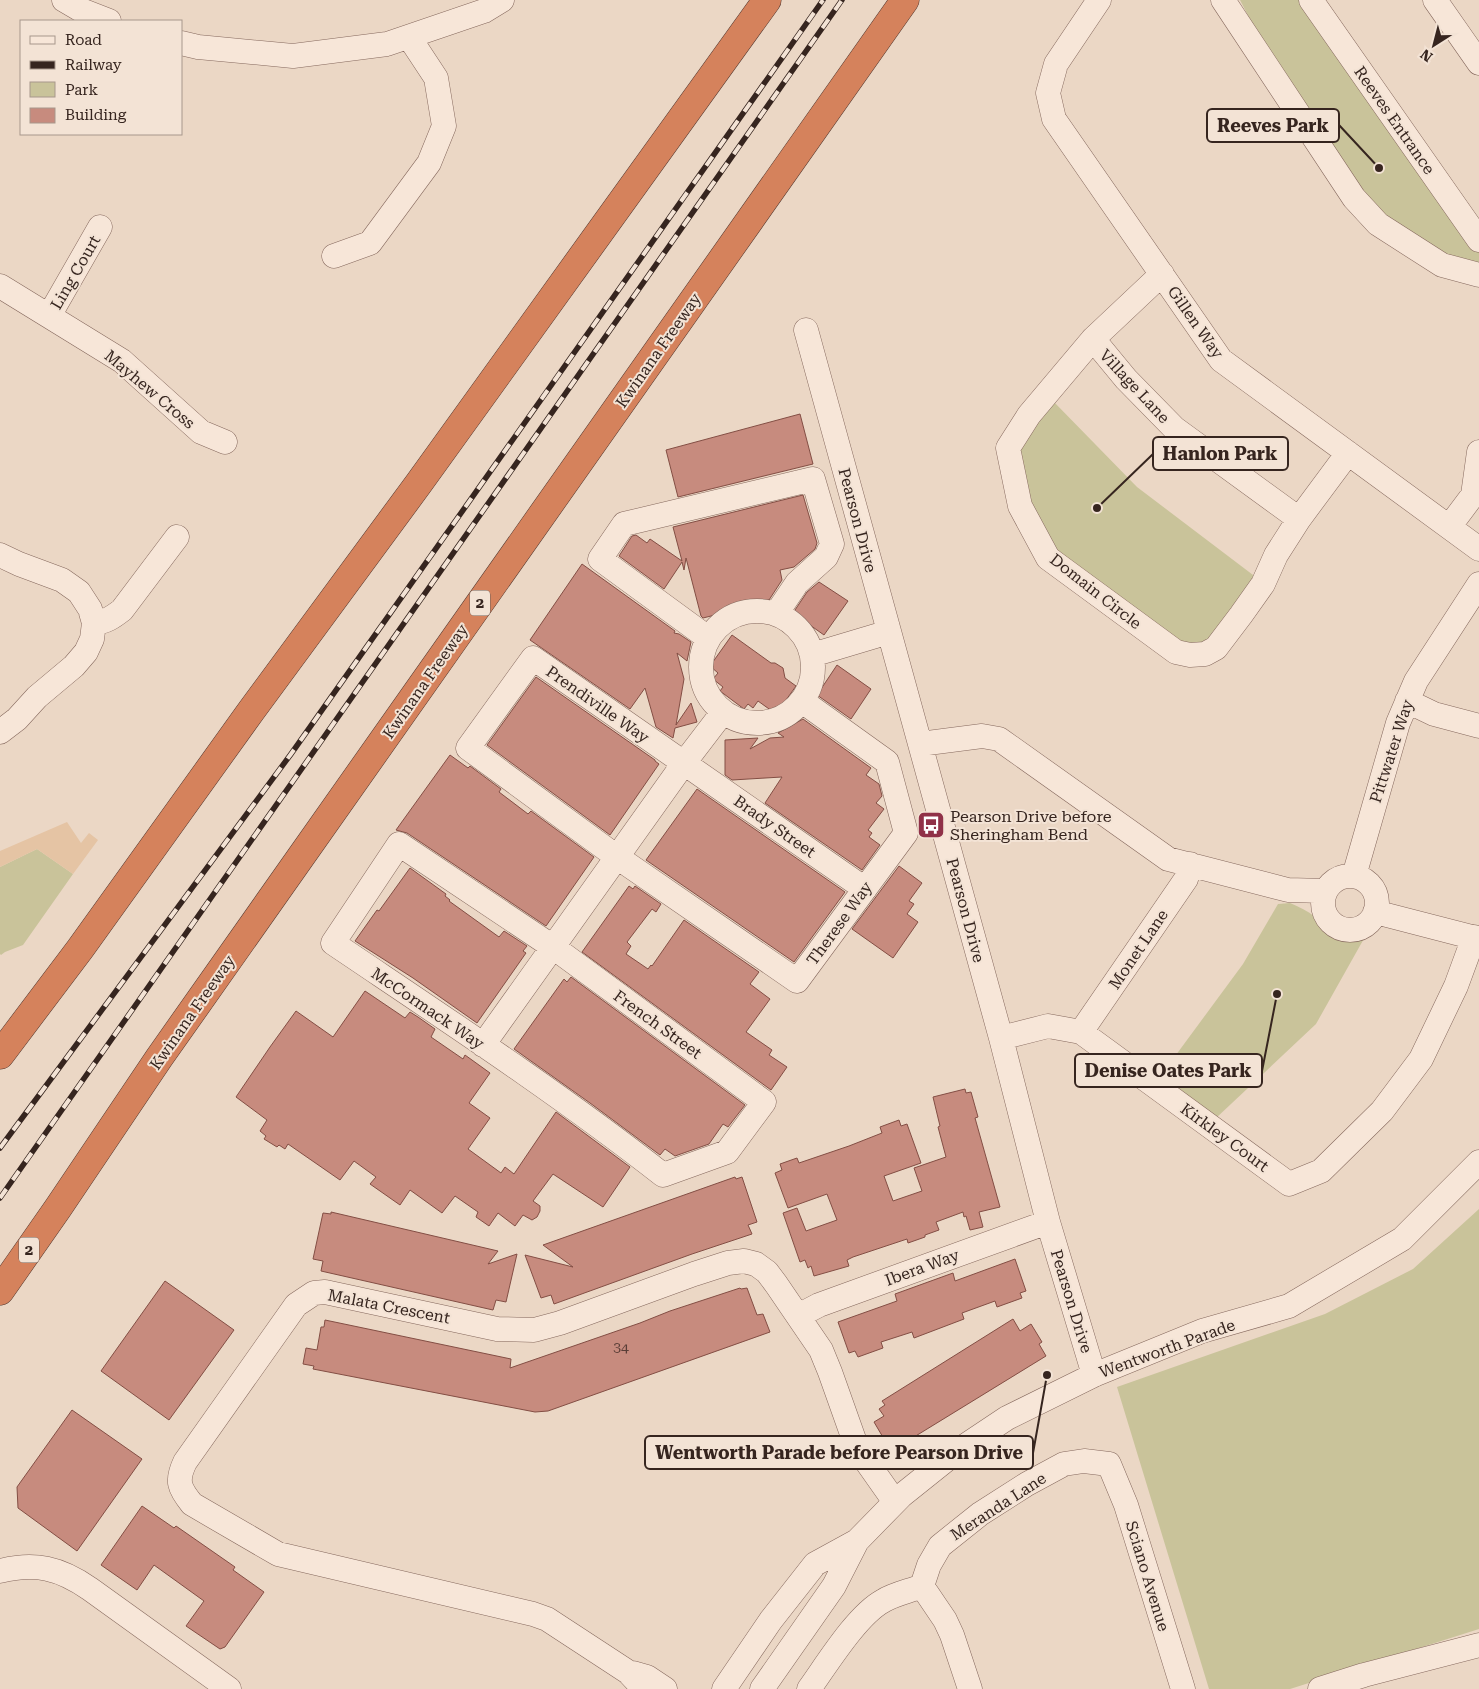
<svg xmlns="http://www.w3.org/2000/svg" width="1479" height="1689" font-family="'Roboto Serif',serif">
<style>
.green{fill:#c9c39a}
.sand{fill:#e5c4a4}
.building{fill:#c78b7e;stroke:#834e44}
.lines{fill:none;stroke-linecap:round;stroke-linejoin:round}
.minor-casing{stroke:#85685d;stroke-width:25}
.highway-casing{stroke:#533830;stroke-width:29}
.minor{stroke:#f7e6d8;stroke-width:24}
.highway{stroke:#d5825c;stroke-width:28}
.rail-casing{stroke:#36251f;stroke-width:5.5}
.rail{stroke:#f3e3d5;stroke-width:4;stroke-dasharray:11;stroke-linecap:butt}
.labels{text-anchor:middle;stroke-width:4;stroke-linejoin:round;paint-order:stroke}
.number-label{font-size:14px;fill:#5a3e37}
.shield{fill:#f3e3d5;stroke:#6f5e56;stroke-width:1}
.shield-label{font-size:15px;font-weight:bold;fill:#36251f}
.street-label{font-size:16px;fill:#36251f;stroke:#f3e3d5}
.poi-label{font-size:16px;fill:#36251f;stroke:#f3e3d5;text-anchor:start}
.leader{fill:none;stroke:#36251f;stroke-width:2}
.callout-dot{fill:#36251f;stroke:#f3e3d5;stroke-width:2}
.callout{fill:#f3e3d5;stroke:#36251f;stroke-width:2}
.callout-label{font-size:18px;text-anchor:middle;font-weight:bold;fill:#36251f}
</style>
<rect width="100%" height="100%" fill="#ebd7c5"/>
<path class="green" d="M 1240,0 L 1303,0 L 1460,233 L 1468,243 L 1479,250 L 1479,264 L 1461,263 L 1369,206 L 1269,56 Z
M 1053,401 L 1137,487 L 1257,578 L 1209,643 L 1181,646 L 1062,560 L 1037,529 L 1018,455 L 1021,443 Z
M 37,849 L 73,874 L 23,945 L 5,952 L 1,955 L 0,954 L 0,867 Z
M 1290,903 C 1299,907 1308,911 1315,917 C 1338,934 1335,939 1366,935 L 1316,1024 L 1215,1119 L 1159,1078 L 1243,964 L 1278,904 Z
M 1479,1209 L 1479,1629 L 1290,1689 L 1209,1689 L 1117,1387 L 1325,1314 L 1413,1269 Z"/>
<path class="sand" d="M 67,822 L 81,843 L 89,833 L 98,840 L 73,874 L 37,849 L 0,867 L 0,851 Z"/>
<path class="building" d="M 800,414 L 813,464 L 678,497 L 666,450 Z
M 803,495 L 817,543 L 815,549 L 794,567 L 780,570 L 782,580 L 769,600 L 755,603 L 755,605 L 703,618 L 701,616 L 686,558 L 684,570 L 682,562 L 664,589 L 619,556 L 632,536 L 636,535 L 647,543 L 650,539 L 682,561 L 673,527 Z
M 582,564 L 675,631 L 674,633 L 679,634 L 691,642 L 687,661 L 677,653 L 684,679 L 676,725 L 691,703 L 697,722 L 675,728 L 673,738 L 656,727 L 645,688 L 630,709 L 530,640 Z
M 819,582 L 848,601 L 824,635 L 793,613 L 807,592 Z
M 732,635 L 771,663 L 775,663 L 783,668 L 785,678 L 796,686 L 776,714 L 758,701 L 753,708 L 748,704 L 744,709 L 720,691 L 723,687 L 713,679 L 718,673 L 710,666 Z
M 837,665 L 871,689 L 851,719 L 817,695 Z
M 536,677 L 655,760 L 655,761 L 659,764 L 610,835 L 487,745 Z
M 803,719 L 871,768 L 866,775 L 879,784 L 882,796 L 876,803 L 884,809 L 868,830 L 872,833 L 869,837 L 880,845 L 862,870 L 765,803 L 782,777 L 732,780 L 725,775 L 725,740 L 758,738 L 750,749 L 770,738 L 784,737 L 778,733 Z
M 450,755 L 468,768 L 470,766 L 501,789 L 499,792 L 528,814 L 531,811 L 594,857 L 546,926 L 407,833 L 396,830 Z
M 697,789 L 845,892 L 794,962 L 646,860 Z
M 899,866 L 922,883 L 909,901 L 914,904 L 907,914 L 918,922 L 893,958 L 852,929 Z
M 410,868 L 446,894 L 445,896 L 450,900 L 449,901 L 499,937 L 504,931 L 527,946 L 523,951 L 526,953 L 477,1023 L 413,978 L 355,941 L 377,910 L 379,911 Z
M 629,886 L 633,889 L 635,886 L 661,904 L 656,912 L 652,909 L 627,942 L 631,946 L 626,954 L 648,969 L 651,965 L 652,966 L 684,920 L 759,972 L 750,984 L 770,999 L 746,1032 L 772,1050 L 769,1055 L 787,1067 L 771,1090 L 582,952 Z
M 571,977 L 745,1105 L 728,1127 L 723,1124 L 709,1144 L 675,1156 L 665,1149 L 660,1155 L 590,1103 L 514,1049 L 564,979 L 567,982 Z
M 365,991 L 405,1018 L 410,1012 L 418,1017 L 435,1029 L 431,1037 L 463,1059 L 465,1055 L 490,1073 L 469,1103 L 490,1118 L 468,1149 L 501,1173 L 505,1167 L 514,1174 L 556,1112 L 630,1167 L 603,1207 L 553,1174 L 533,1201 L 540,1206 L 540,1211 L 537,1217 L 532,1220 L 523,1215 L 515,1226 L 498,1213 L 489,1226 L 476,1217 L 478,1212 L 455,1196 L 442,1213 L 410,1190 L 400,1205 L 370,1184 L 376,1177 L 354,1161 L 340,1180 L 288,1144 L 285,1149 L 279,1145 L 277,1147 L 264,1139 L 266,1136 L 260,1131 L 267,1120 L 236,1097 L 270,1047 L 296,1011 L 333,1037 Z
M 965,1089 L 966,1093 L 971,1092 L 978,1117 L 975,1118 L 1000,1207 L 979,1212 L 983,1227 L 970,1230 L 966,1216 L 964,1217 L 963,1212 L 936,1222 L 939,1230 L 925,1235 L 925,1237 L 908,1243 L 907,1239 L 853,1257 L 847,1260 L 849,1266 L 814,1276 L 811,1266 L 808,1268 L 805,1260 L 800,1262 L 783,1213 L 797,1208 L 806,1231 L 837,1220 L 827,1194 L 788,1208 L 775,1173 L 782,1170 L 780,1164 L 797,1158 L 799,1163 L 849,1146 L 882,1133 L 880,1127 L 899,1120 L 901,1126 L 907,1124 L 921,1163 L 884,1176 L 893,1201 L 922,1191 L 914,1168 L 946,1157 L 938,1127 L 940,1126 L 933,1097 Z
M 735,1177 L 736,1179 L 742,1177 L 757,1222 L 748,1225 L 752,1234 L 692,1254 L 554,1304 L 551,1295 L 541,1298 L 525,1255 L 573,1267 L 543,1245 Z
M 331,1212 L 498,1251 L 488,1264 L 517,1254 L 506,1302 L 496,1300 L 493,1310 L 321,1271 L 323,1261 L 313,1259 L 323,1213 L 331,1214 Z
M 1015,1259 L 1026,1291 L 1020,1293 L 1022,1298 L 997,1307 L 995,1301 L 962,1313 L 964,1319 L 914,1338 L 912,1332 L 881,1342 L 883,1348 L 858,1357 L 855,1351 L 849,1353 L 838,1322 L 897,1301 L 895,1294 L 953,1273 L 955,1281 Z
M 165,1281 L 234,1330 L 169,1420 L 101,1371 Z
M 740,1288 L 741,1289 L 747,1288 L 757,1315 L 763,1314 L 770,1332 L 548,1411 L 535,1412 L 313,1369 L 314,1366 L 303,1364 L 306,1348 L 317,1350 L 321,1327 L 324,1327 L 325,1320 L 511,1359 L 510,1368 L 640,1323 L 670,1311 Z
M 1013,1319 L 1020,1331 L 1031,1324 L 1042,1342 L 1039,1344 L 1046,1356 L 901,1445 L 899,1442 L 892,1446 L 886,1437 L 884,1439 L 874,1422 L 884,1416 L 879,1409 L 885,1405 L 882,1401 Z
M 72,1410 L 142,1459 L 77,1551 L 18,1508 L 17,1487 Z
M 142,1506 L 174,1528 L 176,1526 L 235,1567 L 233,1570 L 264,1592 L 225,1647 L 220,1649 L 186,1626 L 204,1601 L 154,1565 L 137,1590 L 101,1565 Z"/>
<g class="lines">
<g class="minor-casing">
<path id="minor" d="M 64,0 L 81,10 L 109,21
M 1099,0 L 1056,64 L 1048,93 L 1054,119 L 1221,360 L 1479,549
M 1223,0 L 1354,198 L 1378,224 L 1442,265 L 1479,275
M 1311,0 L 1479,240
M 1435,0 L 1479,63
M 181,43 L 198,47 L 293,56 L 387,44 L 484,11 L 502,0
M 334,256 L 370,243 L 429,163 L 444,126 L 436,78 L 409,37
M 1162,274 L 1093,339 L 1029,415 L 1008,448 L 1020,506 L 1048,558 L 1176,652 L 1190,655 L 1205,654 L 1216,648 L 1241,615 L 1263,584 L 1276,555 L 1299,519 L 1348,453
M 0,286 L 122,361 L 201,432 L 225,442
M 49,316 L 100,227
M 806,330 L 1001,1038 L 1048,1222 L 1094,1375
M 1093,339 L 1126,379 L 1174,428 L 1299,519
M 1449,527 L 1473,495 L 1479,452
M 0,555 L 19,564 L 62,580 L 79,592 L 90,609 L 94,623 L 92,639 L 86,652 L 74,666 L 37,697 L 17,719 L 0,732
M701 667a56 56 0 1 1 112 0a56 56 0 1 1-112 0Z
M 94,623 C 106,622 113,617 122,610 L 177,537
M 708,638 L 600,559 L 624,524 L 813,479 L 832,544 L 826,557 L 797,583 L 776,614
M 812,655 L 889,632
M 802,701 L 887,762 L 906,833 L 797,981 L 617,857 L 468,748 L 533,658 L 865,889
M 1407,701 L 1434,714 L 1479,726
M 920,744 L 982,736 L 999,739 L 1168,859 L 1288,890 L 1325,891
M 399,844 L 553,947 L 764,1102 L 727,1152 L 663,1175 C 557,1092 444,1018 333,943 Z
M1323 903a27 27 0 1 1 54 0a27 27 0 1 1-54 0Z
M 1354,876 L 1398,723 L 1416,681 L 1479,584
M 1375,912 L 1479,939
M 1081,1032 L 1186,879 L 1190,864
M 1001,1038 L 1048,1026 L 1081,1032 L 1289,1184 L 1321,1171 L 1382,1111 L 1421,1059 L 1456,986 L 1474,937
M 483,1045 L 684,763 L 723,712
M 798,1316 L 819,1305 L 1048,1222
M 0,1571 C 35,1562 60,1568 90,1589 L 229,1689
M 922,1586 L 945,1620 L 952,1635 L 970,1689
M 633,1673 L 647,1677 L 665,1689
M 644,1689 L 628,1672 L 547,1619 L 533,1614 L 278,1554 L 192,1504 C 179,1488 176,1481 185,1462 L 296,1305 L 314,1293 L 325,1292 L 497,1329 L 534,1330 L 560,1323 L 694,1274 L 728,1263 L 744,1261 L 756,1264 L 767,1272 L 776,1284 L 821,1350 L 830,1372 L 857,1448 L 895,1502
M 724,1689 L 771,1620 L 815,1564 L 857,1541
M 762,1689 L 834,1586 L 857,1541 L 901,1496 L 956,1452 L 1007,1418 L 1094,1375 L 1202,1331 L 1289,1306 L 1402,1239 L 1479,1162
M 809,1689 C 827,1664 857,1615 883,1601 C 894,1594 910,1591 922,1586 L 929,1565 L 940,1546 L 980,1514 L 1027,1484 L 1064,1464 L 1084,1461 L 1109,1464 L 1126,1505 L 1183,1689
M 1320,1689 L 1364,1675 L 1479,1645"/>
</g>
<g class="highway-casing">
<path id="highway" d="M 0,1055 L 80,949 L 251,711 L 419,483 L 767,0
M 0,1291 L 58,1208 L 159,1058 L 905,0"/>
</g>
<use href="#minor" class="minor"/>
<use href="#highway" class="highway"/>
<g class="rail-casing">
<path id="rail" d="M 0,1148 L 291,754 L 823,0
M 0,1198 L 842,0"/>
</g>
<use href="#rail" class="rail"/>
</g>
<defs>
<g id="bus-square" transform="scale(1.4375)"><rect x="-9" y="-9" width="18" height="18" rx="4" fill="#903148" stroke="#f3e3d5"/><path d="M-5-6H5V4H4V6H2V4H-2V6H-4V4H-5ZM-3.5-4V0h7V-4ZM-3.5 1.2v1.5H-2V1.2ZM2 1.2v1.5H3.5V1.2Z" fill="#fff"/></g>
</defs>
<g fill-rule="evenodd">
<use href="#bus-square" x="931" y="825"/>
</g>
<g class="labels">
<g class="number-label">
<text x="621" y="1352">34</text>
</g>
<g class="shield">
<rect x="470" y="590.5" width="20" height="25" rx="4"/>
<rect x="19" y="1237.5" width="20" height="25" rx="4"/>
</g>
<g class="shield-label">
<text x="480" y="608">2</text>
<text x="29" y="1255">2</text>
</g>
<g class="street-label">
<text transform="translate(1395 120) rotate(55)" y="6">Reeves Entrance</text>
<text transform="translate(75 272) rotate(-60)" y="6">Ling Court</text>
<text transform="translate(1196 322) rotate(55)" y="6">Gillen Way</text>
<text transform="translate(658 350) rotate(-55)" y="6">Kwinana Freeway</text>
<text transform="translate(1135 386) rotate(47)" y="6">Village Lane</text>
<text transform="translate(150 389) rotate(40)" y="6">Mayhew Cross</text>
<text transform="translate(858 520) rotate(75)" y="6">Pearson Drive</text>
<text transform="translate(1096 591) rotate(38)" y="6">Domain Circle</text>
<text transform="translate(425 681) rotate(-55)" y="6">Kwinana Freeway</text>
<text transform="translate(598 704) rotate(35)" y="6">Prendiville Way</text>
<text transform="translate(1391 751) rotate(-72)" y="6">Pittwater Way</text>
<text transform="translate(775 826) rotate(35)" y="6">Brady Street</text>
<text transform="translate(966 910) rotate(75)" y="6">Pearson Drive</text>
<text transform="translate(839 923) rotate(-54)" y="6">Therese Way</text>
<text transform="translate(1138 949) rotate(-56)" y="6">Monet Lane</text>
<text transform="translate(428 1008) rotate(34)" y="6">McCormack Way</text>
<text transform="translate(192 1012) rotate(-55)" y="6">Kwinana Freeway</text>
<text transform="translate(658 1024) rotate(36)" y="6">French Street</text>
<text transform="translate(1225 1137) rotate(36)" y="6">Kirkley Court</text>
<text transform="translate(922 1267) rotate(-20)" y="6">Ibera Way</text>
<text transform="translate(1072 1301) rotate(73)" y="6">Pearson Drive</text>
<text transform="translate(389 1306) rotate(11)" y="6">Malata Crescent</text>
<text transform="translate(1167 1348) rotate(-20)" y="6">Wentworth Parade</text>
<text transform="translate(998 1506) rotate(-33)" y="6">Meranda Lane</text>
<text transform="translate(1148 1576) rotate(73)" y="6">Sciano Avenue</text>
</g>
<g class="poi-label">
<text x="950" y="822">Pearson Drive before<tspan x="950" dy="18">Sheringham Bend</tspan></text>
</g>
</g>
<path class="leader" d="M1379 168L1339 125M1097 508L1153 454M1277 994L1262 1071M1047 1375L1033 1453"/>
<g class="callout-dot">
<circle cx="1379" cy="168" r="5"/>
<circle cx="1097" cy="508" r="5"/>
<circle cx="1277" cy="994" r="5"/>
<circle cx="1047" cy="1375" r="5"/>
</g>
<g class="callout">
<rect x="1207" y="109" width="132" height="33" rx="5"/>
<rect x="1153" y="437" width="135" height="33" rx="5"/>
<rect x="1075" y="1054" width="187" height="33" rx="5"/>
<rect x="645" y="1436" width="388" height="33" rx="5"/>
</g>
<g class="callout-label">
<text x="1273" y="132">Reeves Park</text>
<text x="1220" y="460">Hanlon Park</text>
<text x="1168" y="1077">Denise Oates Park</text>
<text x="839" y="1459">Wentworth Parade before Pearson Drive</text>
</g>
<rect x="20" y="20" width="162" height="115" fill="#f3e3d5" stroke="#a7978c"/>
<rect x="30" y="36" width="25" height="8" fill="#f7e6d8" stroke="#a7978c"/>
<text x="65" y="45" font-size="15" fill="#36251f">Road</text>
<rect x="30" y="61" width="25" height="8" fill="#36251f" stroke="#a7978c"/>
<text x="65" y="70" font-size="15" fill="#36251f">Railway</text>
<rect x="30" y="82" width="25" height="15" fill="#c9c39a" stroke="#a7978c"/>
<text x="65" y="95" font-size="15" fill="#36251f">Park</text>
<rect x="30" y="108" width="25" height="15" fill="#c78b7e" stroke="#a7978c"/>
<text x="65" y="120" font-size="15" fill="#36251f">Building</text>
<g transform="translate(1434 45) rotate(216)" stroke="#f3e3d5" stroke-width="4" paint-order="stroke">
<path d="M0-4L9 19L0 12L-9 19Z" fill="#36251f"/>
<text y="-8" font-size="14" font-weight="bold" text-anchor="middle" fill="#36251f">N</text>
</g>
</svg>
